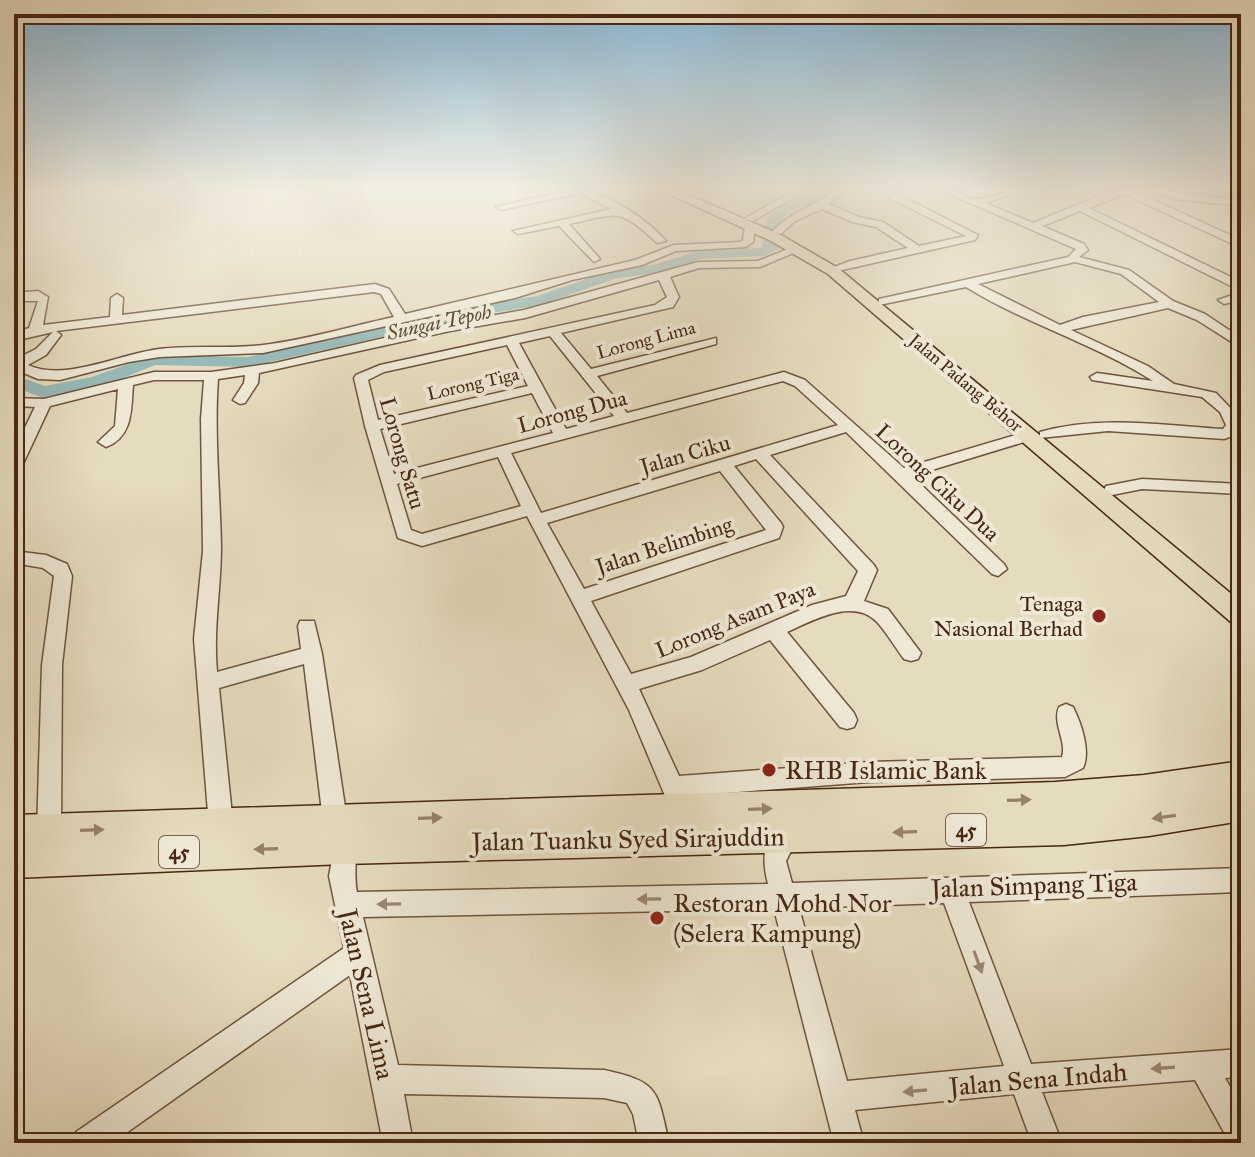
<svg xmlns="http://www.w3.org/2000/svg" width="1255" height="1157" font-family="'IM FELL Great Primer',serif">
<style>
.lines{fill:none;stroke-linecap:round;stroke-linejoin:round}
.river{fill:#97bab8;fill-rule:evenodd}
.minor-casing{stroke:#6e553d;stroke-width:3}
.major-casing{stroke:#472812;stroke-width:3}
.highway-casing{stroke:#472812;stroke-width:3}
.minor{fill:#eee8d5;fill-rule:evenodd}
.major{fill:#e5dbbe;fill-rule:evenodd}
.highway{fill:#e5dbbe;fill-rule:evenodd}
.oneway{fill:#968268}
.oneway2{fill:#9a8874}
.poi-dot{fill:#8f2418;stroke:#eee8d5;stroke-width:3}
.labels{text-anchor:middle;stroke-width:8;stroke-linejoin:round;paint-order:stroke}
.far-street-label{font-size:18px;fill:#472812;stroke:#eee8d5}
.far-water-label{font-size:20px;font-style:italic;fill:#5b4c3c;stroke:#eee8d5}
.shield{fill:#eee8d5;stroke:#79624c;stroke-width:2}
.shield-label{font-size:20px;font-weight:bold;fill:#472812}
.street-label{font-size:22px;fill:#472812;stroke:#eee8d5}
.poi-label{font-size:22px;fill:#472812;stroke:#eee8d5;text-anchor:end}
.near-poi-label{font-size:26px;fill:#472812;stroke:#eee8d5;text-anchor:start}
.near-street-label{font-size:26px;fill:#472812;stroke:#eee8d5}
</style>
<rect width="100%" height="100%" fill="#e5dbbe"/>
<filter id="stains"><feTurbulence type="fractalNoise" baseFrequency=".0025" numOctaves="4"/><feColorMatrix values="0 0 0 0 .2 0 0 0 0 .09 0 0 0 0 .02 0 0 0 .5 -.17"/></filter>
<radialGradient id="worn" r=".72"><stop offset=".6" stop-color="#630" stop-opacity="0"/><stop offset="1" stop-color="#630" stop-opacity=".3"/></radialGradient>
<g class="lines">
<path class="river" d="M 820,189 L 837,189 C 803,217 780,192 778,249 L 764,256 L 700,259 L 659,273 L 617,278 L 540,305 L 480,315 L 247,367 L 155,365 L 104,386 L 44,398 L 14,387 L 14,375 L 45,386 L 92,377 L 153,355 L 247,357 L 480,305 L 537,296 L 609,271 L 657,264 L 698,251 L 762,248 L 765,224 L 773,209 Z
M 1167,189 L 1241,190 L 1241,198 L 1174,193 Z"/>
<g class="minor-casing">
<path id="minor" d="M 574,189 C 602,189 646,218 666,241 L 657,243 C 618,206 618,214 569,224 L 600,259 L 594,262 L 559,226 L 518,234 L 513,231 L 611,209 L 580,193 L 501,210 L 496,207 Z
M 797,189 L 809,189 L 753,221 L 744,219 Z
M 837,189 L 848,189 L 829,204 L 859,217 L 883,222 L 919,246 L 966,236 L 889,198 L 889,194 L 897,194 L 978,235 L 975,240 L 829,273 L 829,269 L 850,261 L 908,248 L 876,227 L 852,222 L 822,209 L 795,221 L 781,234 L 772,232 C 790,212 816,205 837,189 Z
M 938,189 C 953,188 961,197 975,199 C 988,200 1009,189 1026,189 L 985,203 L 1033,223 L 1116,189 L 1129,189 L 1241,240 L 1241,247 L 1237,246 L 1124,194 L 1089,208 L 1241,282 L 1241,291 L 1080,211 L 1042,226 L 1084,244 L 1088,250 L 1079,257 L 1129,270 L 1173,301 L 1205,314 L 1241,338 L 1241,348 L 1197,320 L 1168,308 L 1071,330 L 1148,366 L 1174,384 L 1216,393 L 1236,414 L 1241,425 L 1238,434 L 1224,439 L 1108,431 L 1040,438 L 1040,432 C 1100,415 1161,425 1223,429 L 1226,425 L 1220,412 L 1202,397 L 1092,380 L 1090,377 L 1097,373 L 1153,381 C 1093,343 1026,324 966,287 L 879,305 L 879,299 L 1068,257 L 1076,249 ZM 1075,262 L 1121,274 L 1159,302 L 1083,317 L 1060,325 L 978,284 Z
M 1145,189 L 1241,200 L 1241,206 L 1177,199 Z
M 750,224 L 755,227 L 753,242 L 746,247 L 676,251 L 642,265 L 572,280 L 515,298 L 263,353 L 160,357 L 129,362 L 60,380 L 38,379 L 14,369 L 14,360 L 36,349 L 53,332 L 14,341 L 14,333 L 29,328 L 38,301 L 14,301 L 14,293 L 38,291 L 48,297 L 43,325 L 110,317 L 111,298 L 117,294 L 123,298 L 122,315 L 375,284 L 389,289 L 405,314 L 635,260 L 674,245 L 740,242 L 743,240 L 745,227 ZM 374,292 L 381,294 L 394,317 C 351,326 307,340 263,345 C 228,349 193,345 159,349 C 119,354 65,382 28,365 L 46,355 L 61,335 L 56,331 Z
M 793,247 L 803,249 L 760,267 L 699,268 L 670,277 L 679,297 L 673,307 L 561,333 L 591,369 L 716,338 L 716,344 L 597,376 L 627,413 L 784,372 L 805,380 L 904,468 L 1029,431 L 1037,436 L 1034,439 L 912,476 L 1004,564 L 1007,569 L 998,576 L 992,574 L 846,432 L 770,455 L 874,565 L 877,570 L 864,601 L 888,609 L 921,653 L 918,659 L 911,661 L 904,659 C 895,647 887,633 877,622 C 853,597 812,621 787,632 L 854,713 L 857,720 L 854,727 L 847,729 L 840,727 L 770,640 L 702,670 L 639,689 L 679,776 L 869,762 L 1062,757 C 1067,741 1052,723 1059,707 L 1066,704 L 1073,707 C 1081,723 1091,751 1083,768 L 1065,777 L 869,782 L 687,796 L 684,803 L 676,806 L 668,803 L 629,710 L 527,516 L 422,546 L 398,538 L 365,426 L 354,378 L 356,375 L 380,365 L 655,305 L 667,297 L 659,280 L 525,318 L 450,331 L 259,373 L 258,383 L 245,403 L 240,404 L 233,400 L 244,383 L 245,375 L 218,379 C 214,435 220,491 221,547 C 221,589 213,629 217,672 L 301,649 L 298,626 L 300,621 L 314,621 L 322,654 L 347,820 L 343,828 L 335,831 L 327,828 L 323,820 L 304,664 L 219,688 L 233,825 L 229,833 L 221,836 L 213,833 L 209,825 L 194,639 L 203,551 L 201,419 L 204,380 L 154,380 L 133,385 C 131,410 133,437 106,447 L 98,442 L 115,426 L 118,389 L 50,406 L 22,466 L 14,471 L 14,450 L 35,407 L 14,406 L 14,398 L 44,399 L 154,372 L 211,372 L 275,363 L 450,323 L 524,310 L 698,262 L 758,261 ZM 550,336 L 614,416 L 566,429 L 519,343 ZM 507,345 L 528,386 L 378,420 L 368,380 L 384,372 ZM 783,381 L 795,386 L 838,425 L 541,513 L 511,453 ZM 532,393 L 553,433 L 394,474 L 380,429 ZM 498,457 L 521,506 L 422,534 L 411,530 L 397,484 ZM 756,459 L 858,571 L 846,596 L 812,605 L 691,657 L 631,674 L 591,601 L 779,538 L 783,527 L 781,523 L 734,466 ZM 720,471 L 766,530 L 584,589 L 547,523 Z
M 1241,292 L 1241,300 L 1224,304 L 1218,300 Z
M 1142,479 L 1241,484 L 1241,494 L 1142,489 L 1112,495 L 1104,490 L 1106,486 Z
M 14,551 L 46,555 L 67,564 L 72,576 L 62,665 L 61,832 L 57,840 L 49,843 L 41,840 L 37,832 L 42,665 L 54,576 L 43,568 L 14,563 Z
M 787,824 L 795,827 L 799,835 L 786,861 L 792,883 L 1241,868 L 1241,892 L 969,902 L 1031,1064 L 1241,1049 L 1241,1077 L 1225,1078 L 1241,1106 L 1241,1143 L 1230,1143 L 1195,1080 L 1042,1092 L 1062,1143 L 1032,1143 L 1014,1094 L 855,1110 L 864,1143 L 834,1143 L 774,909 L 363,917 L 398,1065 L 604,1070 C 659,1082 657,1089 669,1143 L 639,1143 L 633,1114 L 627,1103 L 604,1098 L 404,1094 L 413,1143 L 383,1143 L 350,975 L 112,1143 L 72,1143 L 76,1132 L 344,948 L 329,876 L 336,838 L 344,834 L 352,838 C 359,854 353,874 357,892 L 768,884 C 762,861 761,834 787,824 ZM 944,903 L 1004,1066 L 847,1081 L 799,908 Z"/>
</g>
<g class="major-casing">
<path id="major" d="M 658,189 L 675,189 L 781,235 L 838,268 L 1241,602 L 1241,626 L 1232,623 L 828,274 L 771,241 Z"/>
</g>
<g class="highway-casing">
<path id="highway" d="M 1241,761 L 1241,821 L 1149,836 L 1064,845 L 344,864 L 14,878 L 14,815 L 1055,782 L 1144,775 Z"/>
</g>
<use href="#minor" class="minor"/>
<use href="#major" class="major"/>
<use href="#highway" class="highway"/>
</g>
<defs><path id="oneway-solid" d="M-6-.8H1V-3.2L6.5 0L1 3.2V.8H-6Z" transform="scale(2)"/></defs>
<g class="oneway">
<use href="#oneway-solid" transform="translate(1019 800) rotate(-2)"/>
<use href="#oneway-solid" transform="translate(760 809) rotate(-2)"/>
<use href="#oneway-solid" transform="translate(1164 817) rotate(172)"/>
<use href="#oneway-solid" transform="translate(430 818) rotate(-2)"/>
<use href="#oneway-solid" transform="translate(92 830) rotate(-2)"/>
<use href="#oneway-solid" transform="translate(905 832) rotate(178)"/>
<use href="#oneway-solid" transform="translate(266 849) rotate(178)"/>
</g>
<g class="oneway2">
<use href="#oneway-solid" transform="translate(649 899) rotate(179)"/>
<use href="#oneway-solid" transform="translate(389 904) rotate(179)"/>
<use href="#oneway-solid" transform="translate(978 962) rotate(70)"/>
<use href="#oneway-solid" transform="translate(1163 1068) rotate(176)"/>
<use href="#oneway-solid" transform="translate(915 1091) rotate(175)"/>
</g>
<linearGradient id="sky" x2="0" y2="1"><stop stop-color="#87b6d5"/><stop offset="0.54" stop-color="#f3efe2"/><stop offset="1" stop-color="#f3efe2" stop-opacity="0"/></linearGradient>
<rect width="1255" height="351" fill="url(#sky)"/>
<g class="poi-dot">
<circle cx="1099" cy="616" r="8"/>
<circle cx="769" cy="770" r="8"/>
<circle cx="657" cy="918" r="8"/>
</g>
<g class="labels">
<g class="far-street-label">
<text transform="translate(646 340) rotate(-15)" y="6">Lorong Lima</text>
<text transform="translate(966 383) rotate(40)" y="6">Jalan Padang Behor</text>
<text transform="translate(473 384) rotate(-13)" y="6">Lorong Tiga</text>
</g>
<g class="far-water-label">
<text transform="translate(439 322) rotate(-12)" y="7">Sungai Tepoh</text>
</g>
<g class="shield">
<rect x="946" y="814" width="40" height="32" rx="6"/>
<rect x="159" y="836" width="40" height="32" rx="6"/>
</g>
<g class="shield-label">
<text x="966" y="837">45</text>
<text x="179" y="859">45</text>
</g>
<g class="street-label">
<text transform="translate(572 411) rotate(-15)" y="8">Lorong Dua</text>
<text transform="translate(403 453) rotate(74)" y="8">Lorong Satu</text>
<text transform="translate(685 454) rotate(-16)" y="8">Jalan Ciku</text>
<text transform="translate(938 482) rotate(43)" y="8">Lorong Ciku Dua</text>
<text transform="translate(664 545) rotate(-18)" y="8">Jalan Belimbing</text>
<text transform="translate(735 619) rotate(-22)" y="8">Lorong Asam Paya</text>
</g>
<g class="poi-label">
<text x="1083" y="611">Tenaga<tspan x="1083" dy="25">Nasional Berhad</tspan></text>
</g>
<g class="near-poi-label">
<text x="785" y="779">RHB Islamic Bank</text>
<text x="673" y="912">Restoran Mohd Nor<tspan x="673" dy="30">(Selera Kampung)</tspan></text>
</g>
<g class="near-street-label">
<text transform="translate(628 839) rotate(-1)" y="9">Jalan Tuanku Syed Sirajuddin</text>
<text transform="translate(1034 885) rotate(-2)" y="9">Jalan Simpang Tiga</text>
<text transform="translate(367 994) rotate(77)" y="9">Jalan Sena Lima</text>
<text transform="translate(1038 1079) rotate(-5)" y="9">Jalan Sena Indah</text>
</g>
</g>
<rect width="1255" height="1157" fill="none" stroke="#e5dbbe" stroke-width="48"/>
<rect x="16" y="16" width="1223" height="1125" fill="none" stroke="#472812" stroke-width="4"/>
<rect x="24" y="24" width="1207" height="1109" fill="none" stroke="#472812" stroke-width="2"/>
<rect width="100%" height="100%" filter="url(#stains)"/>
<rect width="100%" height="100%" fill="url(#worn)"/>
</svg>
